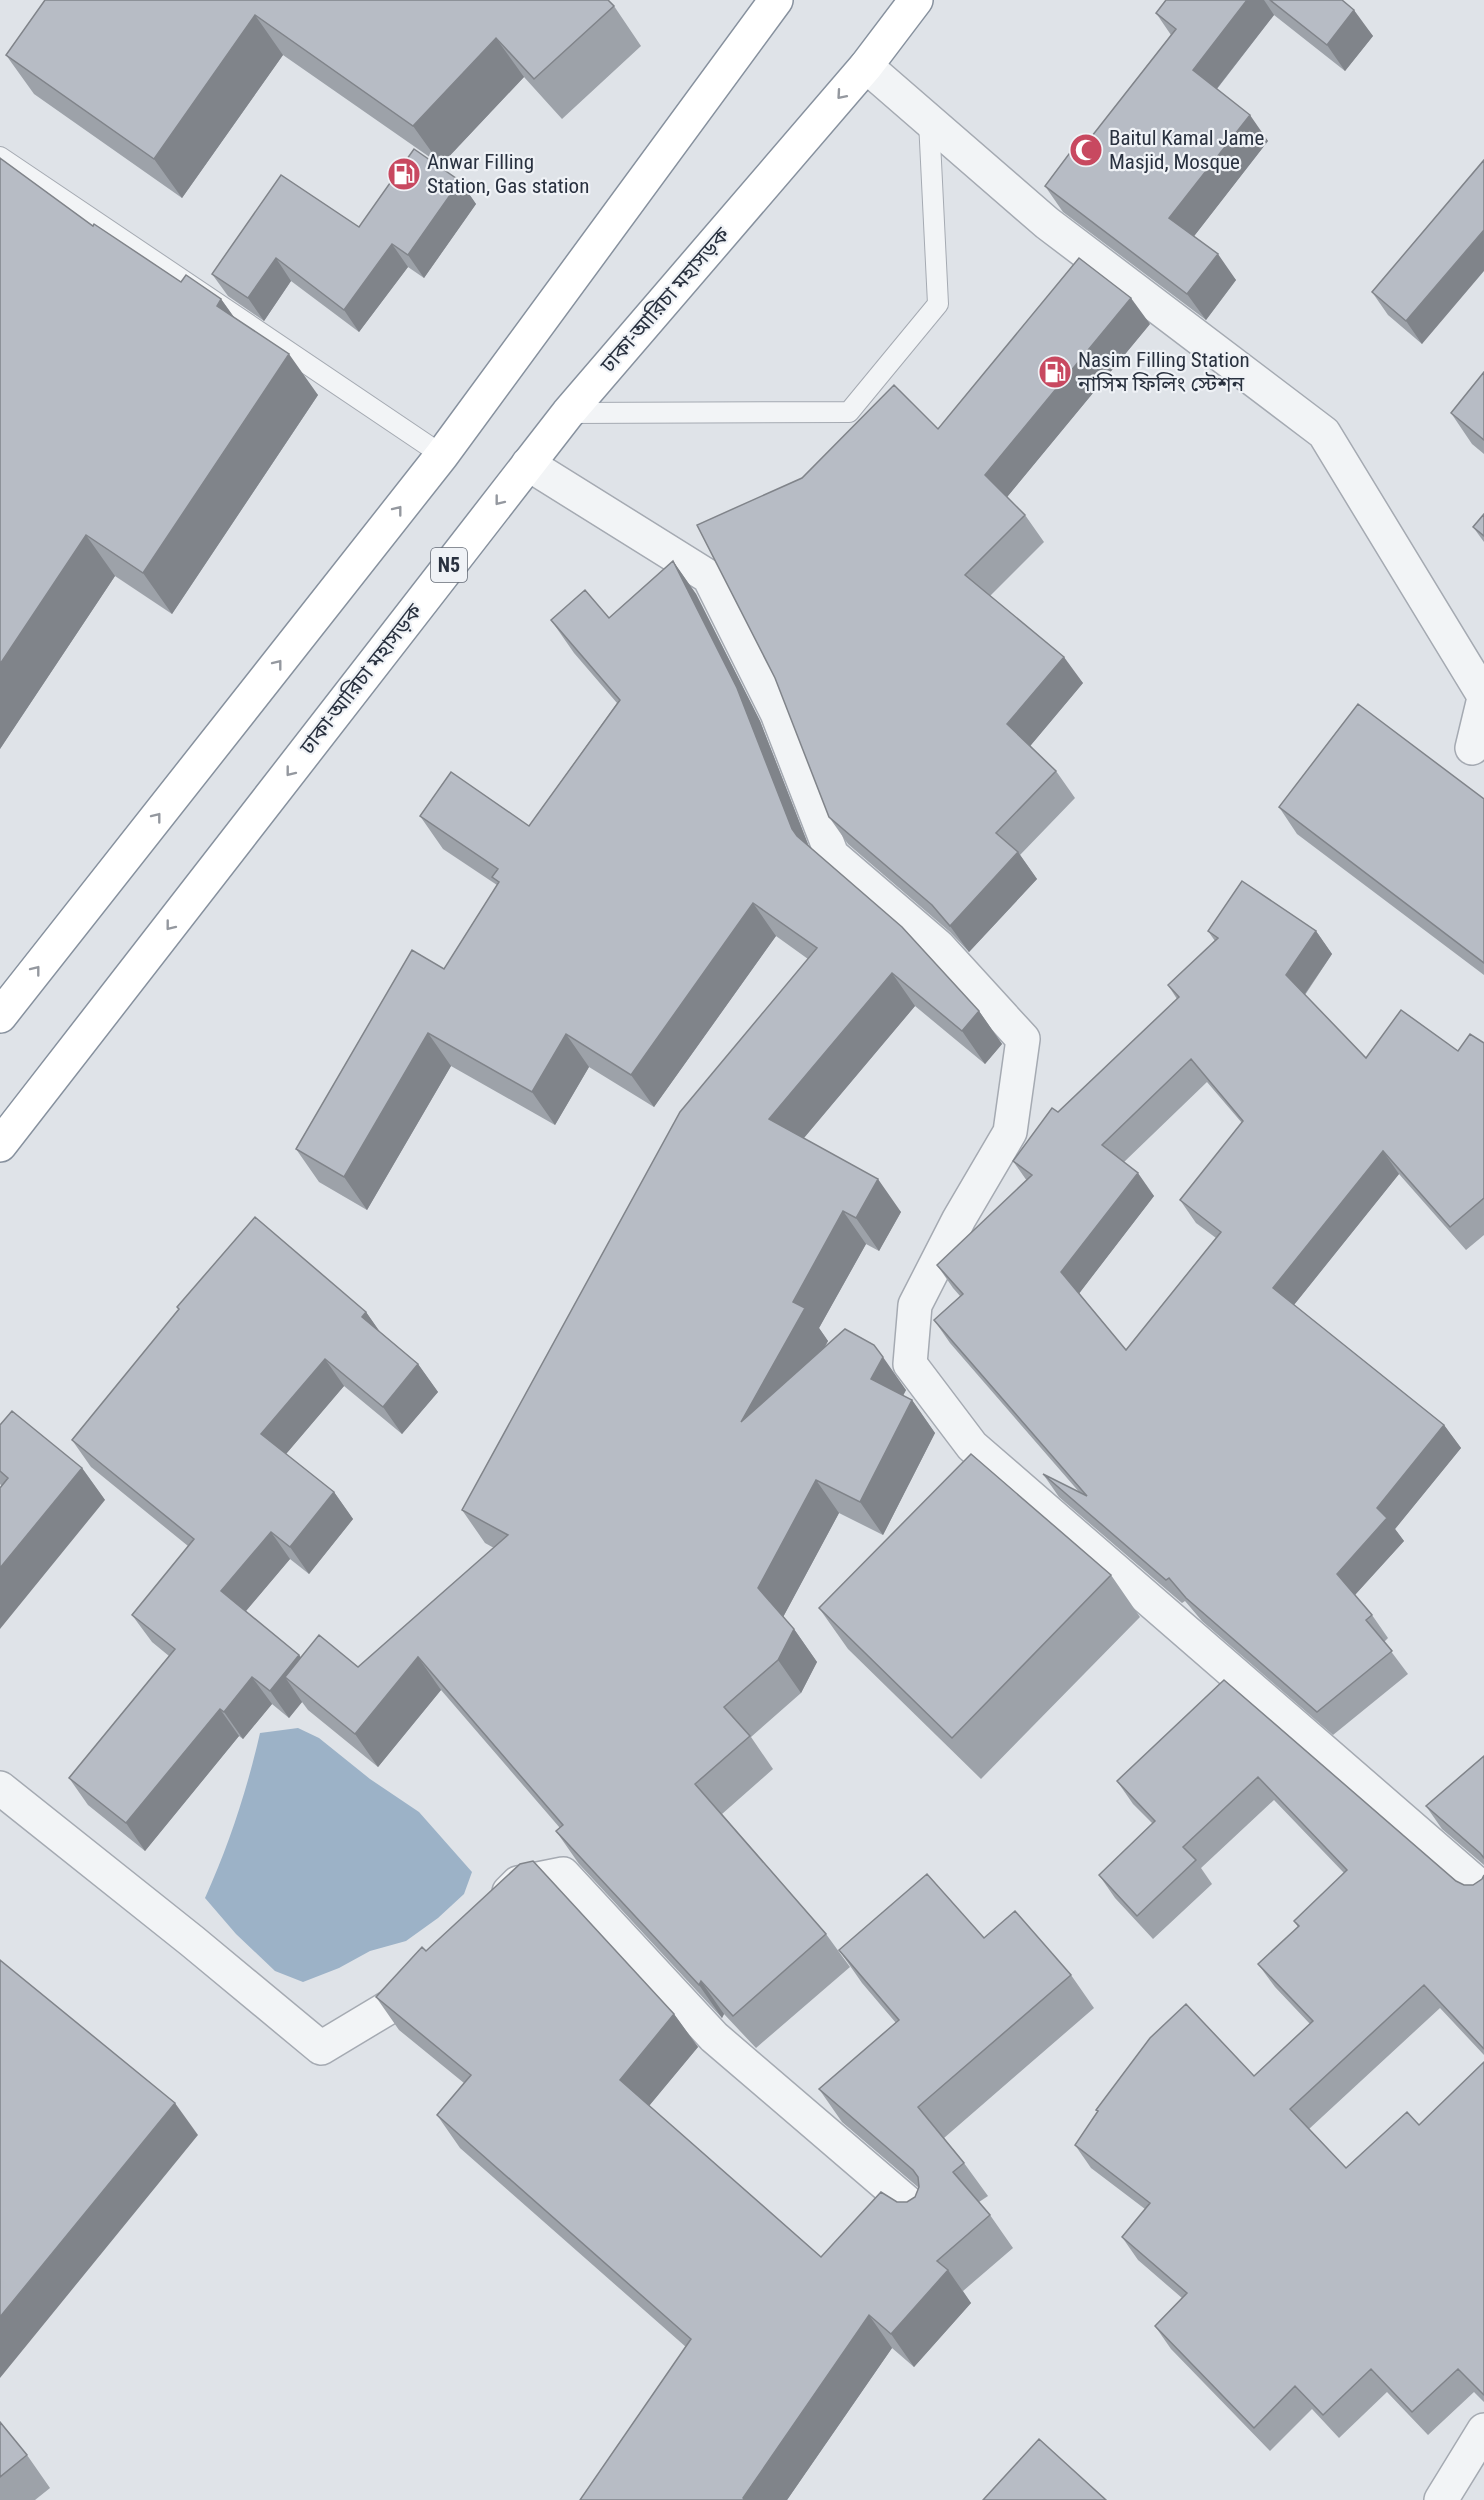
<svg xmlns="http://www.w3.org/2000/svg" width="1484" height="2500" font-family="'Roboto Condensed','Noto Sans Bengali',sans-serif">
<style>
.water{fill:#9cb2c7}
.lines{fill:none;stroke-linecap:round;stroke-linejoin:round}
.service-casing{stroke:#a5aab2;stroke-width:22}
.minor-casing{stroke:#a5aab2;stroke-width:36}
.trunk-casing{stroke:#87919e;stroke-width:36}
.service{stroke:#f2f4f6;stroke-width:20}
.minor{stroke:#f2f4f6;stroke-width:33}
.trunk{stroke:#fff;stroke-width:33}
.wall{fill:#9da2a9;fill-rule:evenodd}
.shaded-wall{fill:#80848a}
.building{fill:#b7bcc5;stroke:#80848a;stroke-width:1.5;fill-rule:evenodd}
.oneway{stroke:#94989f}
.labels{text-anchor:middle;stroke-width:4.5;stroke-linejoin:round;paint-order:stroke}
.shield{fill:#eff2f6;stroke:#646b76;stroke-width:1.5}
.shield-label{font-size:20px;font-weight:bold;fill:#29313f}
.poi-label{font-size:21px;fill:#29313f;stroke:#eff2f6;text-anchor:start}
.street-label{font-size:21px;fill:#29313f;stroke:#eff2f6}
</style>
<rect width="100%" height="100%" fill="#dfe3e8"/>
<path class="water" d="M 298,1728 L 319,1738 L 370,1779 L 419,1812 L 472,1872 L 464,1894 L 438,1918 L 406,1941 L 370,1951 L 339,1968 L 303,1982 L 275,1971 L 236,1934 L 205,1898 C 229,1845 247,1790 260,1733 Z"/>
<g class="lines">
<g class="service-casing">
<path id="service" d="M 0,157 L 442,455
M 568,413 L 849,412 L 938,304 L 929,121"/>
</g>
<g class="minor-casing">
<path id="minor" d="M 866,66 L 1047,223 L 1324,433 L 1484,696
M 528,464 L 709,577 L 777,713 L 832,855 L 938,946 L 1023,1039 L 1010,1132 L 959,1219 L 915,1305 L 910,1364 L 972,1446 L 1484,1890
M 1472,748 L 1484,698
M 0,1788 L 192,1941 L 321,2048 L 391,2006 L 418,1980
M 509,1892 L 518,1883 L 563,1874 L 714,2037 L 924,2217
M 1441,2500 L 1484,2430"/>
</g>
<g class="trunk-casing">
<path id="trunk" d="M 0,1016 L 442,455 L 776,0
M 0,1145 L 568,413 L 866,66 L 916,0"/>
</g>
<use href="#service" class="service"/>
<use href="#minor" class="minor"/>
<use href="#trunk" class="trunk"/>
</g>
<path class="wall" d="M 45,0 L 614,6 L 641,46 L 562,119 L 524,77 L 441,165 L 283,55 L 182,198 L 34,94 L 6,55 Z
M 1166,0 L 1342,0 L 1373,36 L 1345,71 L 1274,15 L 1217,89 L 1268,141 L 1194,236 L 1236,280 L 1206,320 L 1063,212 L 1045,186 L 1081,150 L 1171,35 L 1156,13 Z
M 1484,161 L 1422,344 L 1388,315 L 1372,292 Z
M 460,181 L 476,204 L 424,278 L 408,267 L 359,332 L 291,281 L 264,321 L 228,296 L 212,274 L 359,227 Z
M 93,226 L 181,282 L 221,299 L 234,317 L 318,395 L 172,614 L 115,576 L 0,749 Z
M 1150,324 L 1007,497 L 1025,515 L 1044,542 L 990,596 L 1083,683 L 1030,746 L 1056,771 L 1075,798 L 1020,855 L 1037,879 L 969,952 L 950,932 L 848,844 L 829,817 L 938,429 Z
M 1484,372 L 1484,454 L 1472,444 L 1451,413 Z
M 1484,514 L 1484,542 L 1473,527 Z
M 673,561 L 696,594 L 760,721 L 809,847 L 979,1011 L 1002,1044 L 985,1064 L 915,1006 L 804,1138 L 901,1212 L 879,1251 L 866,1244 L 819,1328 L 828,1341 L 824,1348 L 906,1390 L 903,1396 L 912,1400 L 935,1433 L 883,1535 L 839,1513 L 783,1617 L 794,1629 L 817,1662 L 801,1693 L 751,1737 L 773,1769 L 722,1814 L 826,1934 L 850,1967 L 756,2048 L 724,2014 L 722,2018 L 579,1864 L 556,1831 L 560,1828 L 441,1690 L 378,1767 L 308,1710 L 302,1702 L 289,1718 L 272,1704 L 243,1739 L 239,1736 L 145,1851 L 88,1805 L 69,1778 L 169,1656 L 152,1642 L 132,1615 L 188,1546 L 91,1467 L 72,1440 L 179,1310 L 177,1307 L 366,1312 L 379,1331 L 418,1364 L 438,1392 L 402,1434 L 344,1386 L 286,1454 L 334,1492 L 353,1519 L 309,1574 L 290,1559 L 246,1611 L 301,1657 L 358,1667 L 494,1548 L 485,1543 L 462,1510 L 808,959 L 776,936 L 654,1107 L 589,1067 L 555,1125 L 451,1066 L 367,1210 L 319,1182 L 296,1149 L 444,969 L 497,885 L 443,849 L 420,816 L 529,826 L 617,703 L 574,653 L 551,620 L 609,618 Z
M 1484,799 L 1484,975 L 1297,834 L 1279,807 Z
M 1208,931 L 1316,931 L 1332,954 L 1305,995 L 1366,1058 L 1458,1051 L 1484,1043 L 1484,1235 L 1466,1250 L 1399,1174 L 1294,1305 L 1444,1425 L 1461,1448 L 1395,1529 L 1404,1541 L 1355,1595 L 1372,1615 L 1388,1638 L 1384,1642 L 1408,1674 L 1333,1735 L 1202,1621 L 1185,1601 L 1182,1603 L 1059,1497 L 1043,1474 L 1080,1493 L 950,1343 L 934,1320 L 960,1296 L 953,1288 L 937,1265 L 1027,1181 L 1013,1161 L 1058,1112 L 1177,999 L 1168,985 L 1215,941 ZM 1207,1082 L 1242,1123 L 1180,1200 L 1196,1223 L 1216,1238 L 1126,1350 L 1079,1293 L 1154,1196 L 1124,1162 Z
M 0,1425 L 82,1468 L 105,1500 L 2,1486 L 0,1484 Z
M 1111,1575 L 1140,1617 L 981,1779 L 848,1649 L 819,1608 Z
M 1224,1680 L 1456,1881 L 1464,1885 L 1473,1885 L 1482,1879 L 1484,1875 L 1484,2055 L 1440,2008 L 1309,2129 L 1346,2168 L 1419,2125 L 1484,2062 L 1484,2402 L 1474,2392 L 1428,2435 L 1387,2392 L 1339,2438 L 1312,2409 L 1270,2451 L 1171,2349 L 1155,2326 L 1182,2298 L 1138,2260 L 1122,2237 L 1145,2209 L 1091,2168 L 1075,2145 L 1098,2112 L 1096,2110 L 1254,2076 L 1310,2024 L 1275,1987 L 1258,1964 L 1298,1927 L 1294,1921 L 1344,1873 L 1274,1800 L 1201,1868 L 1212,1884 L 1153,1939 L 1115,1898 L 1099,1875 L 1153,1824 L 1133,1804 L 1117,1781 Z
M 1484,1756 L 1484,1865 L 1442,1829 L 1426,1806 Z
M 984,1938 L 1071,1975 L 1094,2008 L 944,2138 L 964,2163 L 988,2196 L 979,2202 L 990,2215 L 1013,2248 L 963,2291 L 971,2303 L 914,2367 L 892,2348 L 787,2500 L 580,2500 L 686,2347 L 460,2148 L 437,2115 L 464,2083 L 399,2030 L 376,1997 L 426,1951 L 674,2014 L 698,2047 L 649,2106 L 821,2257 L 897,2202 L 907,2202 L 915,2197 L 919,2188 L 842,2122 L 819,2089 L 896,2023 L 862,1983 L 839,1950 Z
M 0,2422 L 27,2455 L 50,2488 L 35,2500 L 0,2500 Z"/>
<path class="shaded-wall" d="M 1247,0 L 1264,0 L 1274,15 L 1211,96 L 1193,70 Z
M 1354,10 L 1373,36 L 1345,71 L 1327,45 Z
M 255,15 L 283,55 L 182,198 L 154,159 Z
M 496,38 L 524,77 L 441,165 L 413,126 Z
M 1250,115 L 1268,141 L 1188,244 L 1169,218 Z
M 460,181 L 476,204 L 424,278 L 408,255 Z
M 1484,230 L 1484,271 L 1422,344 L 1406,321 Z
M 392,244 L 408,267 L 359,332 L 344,310 Z
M 1218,254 L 1236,280 L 1206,320 L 1187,294 Z
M 276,258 L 291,281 L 264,321 L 248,298 Z
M 1131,298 L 1150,324 L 1003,502 L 985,475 Z
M 221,299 L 250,340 L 217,306 Z
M 289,354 L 318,395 L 172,614 L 143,573 Z
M 86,535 L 115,576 L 0,749 L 0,664 Z
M 673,561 L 696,594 L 760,721 L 815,862 L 792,829 Z
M 1064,657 L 1083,683 L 1026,751 L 1007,724 Z
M 1018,852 L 1037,879 L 969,952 L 950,926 Z
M 753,903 L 776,936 L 654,1107 L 631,1075 Z
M 1316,931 L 1332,954 L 1302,998 L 1286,975 Z
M 892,973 L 915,1006 L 792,1152 L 769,1119 Z
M 979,1011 L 1002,1044 L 985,1064 L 962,1031 Z
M 428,1033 L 451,1066 L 367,1210 L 344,1177 Z
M 566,1034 L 589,1067 L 555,1125 L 532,1092 Z
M 1383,1151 L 1399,1174 L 1289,1311 L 1273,1288 Z
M 1138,1173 L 1154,1196 L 1078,1295 L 1061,1272 Z
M 878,1179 L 901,1212 L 879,1251 L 856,1218 Z
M 843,1211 L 866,1244 L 819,1328 L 828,1341 L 764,1455 L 741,1422 L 793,1302 Z
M 366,1312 L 385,1339 L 362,1317 Z
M 883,1357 L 906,1390 L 894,1412 L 871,1379 Z
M 325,1359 L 344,1386 L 280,1461 L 261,1434 Z
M 418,1364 L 438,1392 L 402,1434 L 383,1407 Z
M 912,1400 L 935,1433 L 883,1535 L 860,1502 Z
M 1444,1425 L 1461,1448 L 1395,1529 L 1404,1541 L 1353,1597 L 1337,1574 L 1377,1508 Z
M 82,1468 L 105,1500 L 0,1629 L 0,1568 Z
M 816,1480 L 839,1513 L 781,1621 L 758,1588 Z
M 334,1492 L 353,1519 L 309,1574 L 290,1547 Z
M 271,1532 L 290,1559 L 240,1618 L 221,1591 Z
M 794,1629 L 817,1662 L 801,1693 L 778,1660 Z
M 299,1655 L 318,1682 L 285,1677 L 302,1702 L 289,1718 L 270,1691 Z
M 418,1657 L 441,1690 L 378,1767 L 355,1734 Z
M 252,1677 L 272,1704 L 243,1739 L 224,1712 Z
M 220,1709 L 239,1736 L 145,1851 L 126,1823 Z
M 701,1981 L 724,2014 L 722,2018 L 699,1985 Z
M 674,2014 L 698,2047 L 643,2113 L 620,2080 Z
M 175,2103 L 198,2135 L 0,2378 L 0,2317 Z
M 948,2270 L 971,2303 L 914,2367 L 891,2334 Z
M 869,2315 L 892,2348 L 787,2500 L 744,2500 L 743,2498 Z"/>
<path class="building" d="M 45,0 L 608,0 L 614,6 L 534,79 L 496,38 L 413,126 L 255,15 L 154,159 L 6,55 Z
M 1166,0 L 1247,0 L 1193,70 L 1250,115 L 1169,218 L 1218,254 L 1187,294 L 1045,186 L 1075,146 L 1081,150 L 1176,29 L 1156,13 Z
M 1270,0 L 1342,0 L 1354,10 L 1327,45 Z
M 414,149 L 460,181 L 408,255 L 392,244 L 344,310 L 276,258 L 248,298 L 212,274 L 281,175 L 359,227 Z
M 0,158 L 93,226 L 94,224 L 181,282 L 186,275 L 221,299 L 217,306 L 289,354 L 143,573 L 86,535 L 0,664 Z
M 1484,160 L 1484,230 L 1406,321 L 1372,292 Z
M 1079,258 L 1131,298 L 985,475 L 1025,515 L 965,575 L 1064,657 L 1007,724 L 1056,771 L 996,833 L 1018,852 L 950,926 L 932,905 L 829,817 L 775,678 L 697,525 L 802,478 L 894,385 L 938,429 Z
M 1484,372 L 1484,440 L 1451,413 Z
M 1484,514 L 1484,536 L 1473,527 Z
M 673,561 L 737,688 L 792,829 L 797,836 L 902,927 L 979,1011 L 962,1031 L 892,973 L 769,1119 L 878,1179 L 856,1218 L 843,1211 L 793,1302 L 805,1308 L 741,1422 L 845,1329 L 874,1345 L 883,1357 L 871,1379 L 912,1400 L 860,1502 L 816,1480 L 758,1588 L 794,1629 L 778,1660 L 724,1707 L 750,1736 L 695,1784 L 826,1934 L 733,2016 L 701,1981 L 699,1985 L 556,1831 L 563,1825 L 418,1657 L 355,1734 L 285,1677 L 319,1635 L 358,1667 L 508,1535 L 462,1510 L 680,1112 L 817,948 L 753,903 L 631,1075 L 566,1034 L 532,1092 L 428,1033 L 344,1177 L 296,1149 L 412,950 L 444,969 L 499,882 L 492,877 L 498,869 L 420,816 L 451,772 L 529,826 L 620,700 L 551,620 L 585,590 L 609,618 Z
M 1358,704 L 1484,799 L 1484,963 L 1279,807 Z
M 1242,881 L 1316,931 L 1286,975 L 1366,1058 L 1401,1010 L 1458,1051 L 1470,1034 L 1484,1043 L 1484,1198 L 1450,1227 L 1383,1151 L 1273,1288 L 1444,1425 L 1377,1508 L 1387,1518 L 1337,1574 L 1372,1615 L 1366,1620 L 1392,1651 L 1317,1712 L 1186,1598 L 1169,1578 L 1166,1580 L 1043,1474 L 1087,1496 L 934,1320 L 963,1294 L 937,1265 L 1032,1175 L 1013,1161 L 1052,1108 L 1058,1112 L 1179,997 L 1168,985 L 1218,938 L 1208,931 ZM 1191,1059 L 1243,1121 L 1180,1200 L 1221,1232 L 1126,1350 L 1061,1272 L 1138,1173 L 1102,1145 Z
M 255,1217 L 366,1312 L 362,1317 L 418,1364 L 383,1407 L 325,1359 L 261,1434 L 334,1492 L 290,1547 L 271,1532 L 221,1591 L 299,1655 L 270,1691 L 252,1677 L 224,1712 L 220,1709 L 126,1823 L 69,1778 L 175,1649 L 132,1615 L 194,1539 L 72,1440 L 179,1309 L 177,1307 Z
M 12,1411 L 82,1468 L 0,1568 L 0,1488 L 8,1478 L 0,1471 L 0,1425 Z
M 971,1454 L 1111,1575 L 952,1738 L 819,1608 Z
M 1224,1680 L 1456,1881 L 1464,1885 L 1473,1885 L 1482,1879 L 1484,1875 L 1484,2049 L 1424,1985 L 1290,2109 L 1346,2168 L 1407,2112 L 1419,2125 L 1484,2062 L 1484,2395 L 1458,2369 L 1412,2412 L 1371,2369 L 1323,2415 L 1295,2386 L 1254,2428 L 1155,2326 L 1187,2293 L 1122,2237 L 1150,2203 L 1075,2145 L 1098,2111 L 1096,2110 L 1150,2038 L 1186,2004 L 1254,2076 L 1313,2021 L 1258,1964 L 1299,1926 L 1294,1921 L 1347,1870 L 1258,1777 L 1183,1847 L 1196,1860 L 1137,1916 L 1099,1875 L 1155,1821 L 1117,1781 Z
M 1484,1756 L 1484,1858 L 1480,1853 L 1426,1806 Z
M 533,1861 L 674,2014 L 620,2080 L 821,2257 L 881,2192 L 897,2202 L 907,2202 L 915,2197 L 919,2187 L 918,2177 L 913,2170 L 819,2089 L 899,2020 L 839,1950 L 927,1874 L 984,1938 L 1015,1911 L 1071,1975 L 918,2107 L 964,2163 L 953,2172 L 990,2215 L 937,2261 L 948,2270 L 891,2334 L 869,2315 L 743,2498 L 745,2500 L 580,2500 L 691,2339 L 437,2115 L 471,2075 L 376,1997 L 422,1947 L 426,1951 L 520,1864 Z
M 0,1960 L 175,2103 L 0,2317 Z
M 0,2422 L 27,2455 L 0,2477 Z
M 1039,2439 L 1106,2500 L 983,2500 Z"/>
<defs><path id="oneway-chevron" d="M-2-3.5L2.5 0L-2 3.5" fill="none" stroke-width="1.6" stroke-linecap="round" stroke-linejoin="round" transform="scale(1.5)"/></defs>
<g class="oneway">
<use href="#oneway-chevron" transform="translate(841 95) rotate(131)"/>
<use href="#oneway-chevron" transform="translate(499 501) rotate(128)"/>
<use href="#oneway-chevron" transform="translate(398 510) rotate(-52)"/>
<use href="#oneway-chevron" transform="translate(278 664) rotate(-52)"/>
<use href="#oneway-chevron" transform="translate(290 772) rotate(128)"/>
<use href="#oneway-chevron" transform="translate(157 817) rotate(-52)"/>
<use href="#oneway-chevron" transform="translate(170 926) rotate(128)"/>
<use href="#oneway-chevron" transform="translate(36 970) rotate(-52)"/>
</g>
<defs>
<g id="mosque-disc" transform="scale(1.725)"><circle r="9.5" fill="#c84960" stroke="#eff2f6"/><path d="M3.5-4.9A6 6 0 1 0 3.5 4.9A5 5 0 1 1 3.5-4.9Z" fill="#fff"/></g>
<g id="fuel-disc" transform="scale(1.725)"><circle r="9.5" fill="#c84960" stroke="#eff2f6"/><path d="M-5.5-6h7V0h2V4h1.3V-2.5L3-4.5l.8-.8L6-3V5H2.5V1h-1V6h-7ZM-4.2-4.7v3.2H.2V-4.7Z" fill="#fff"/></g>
</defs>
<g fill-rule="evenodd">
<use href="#mosque-disc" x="1086" y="150"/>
<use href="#fuel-disc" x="404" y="174"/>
<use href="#fuel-disc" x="1055" y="372"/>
</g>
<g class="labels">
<rect class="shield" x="431" y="548" width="36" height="34" rx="4.5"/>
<g class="shield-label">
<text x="449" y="572">N5</text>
</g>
<g class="poi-label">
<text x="1109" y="145">Baitul Kamal Jame<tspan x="1109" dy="24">Masjid, Mosque</tspan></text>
<text x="427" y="169">Anwar Filling<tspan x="427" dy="24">Station, Gas station</tspan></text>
<text x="1078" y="367">Nasim Filling Station<tspan x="1078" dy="24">নাসিম ফিলিং স্টেশন</tspan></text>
</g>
<g class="street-label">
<text transform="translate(665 300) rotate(-49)" y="7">ঢাকা-আরিচা মহাসড়ক</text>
<text transform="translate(361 679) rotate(-52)" y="7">ঢাকা-আরিচা মহাসড়ক</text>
</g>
</g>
</svg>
